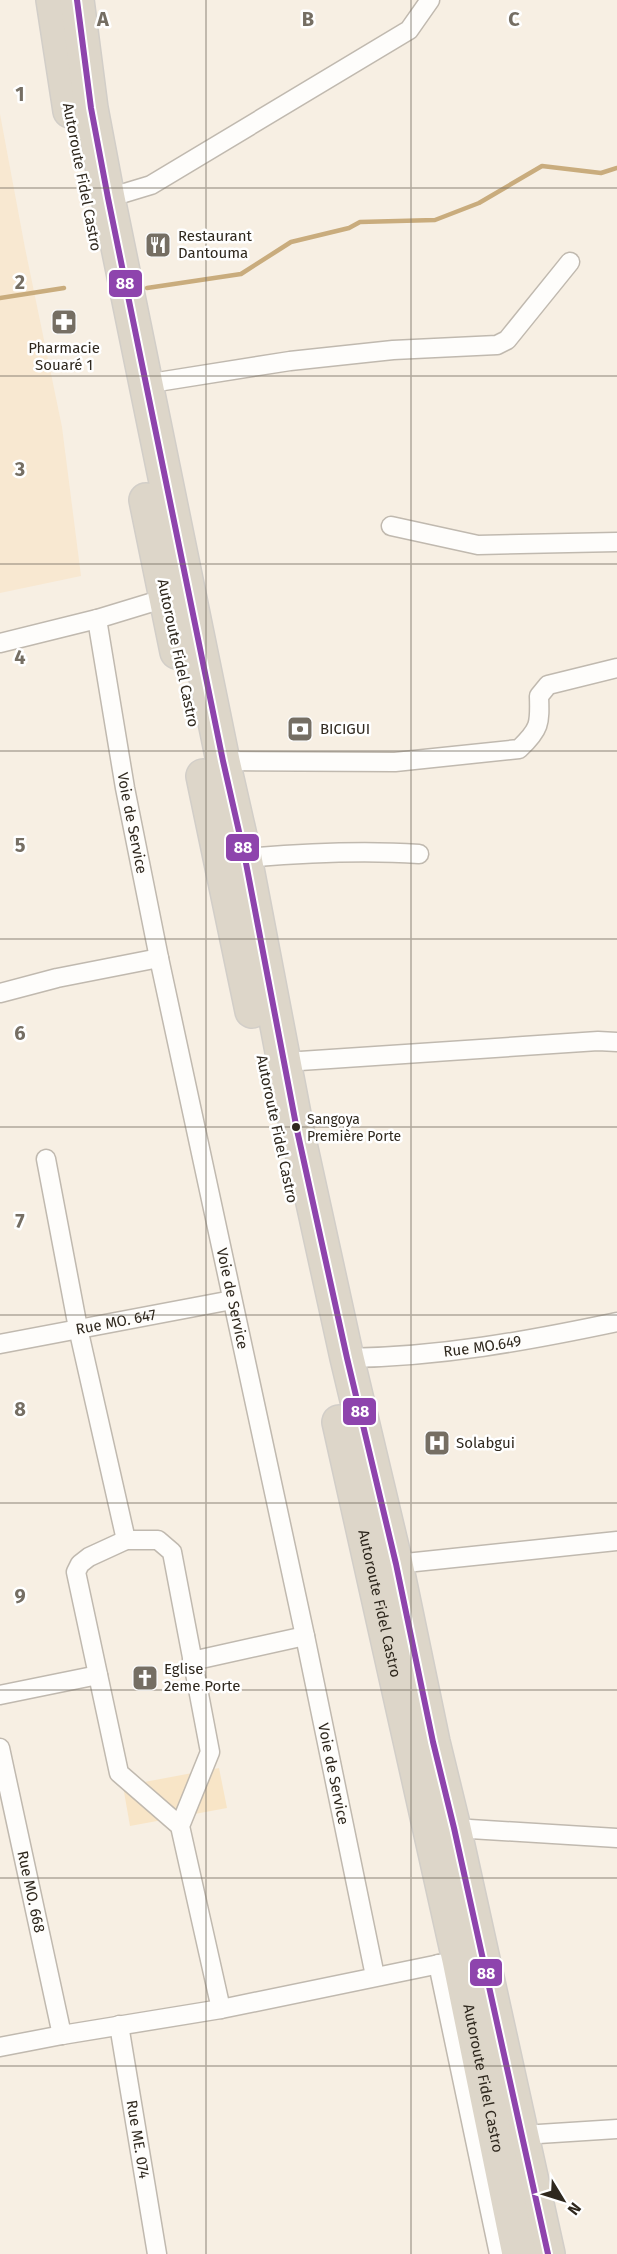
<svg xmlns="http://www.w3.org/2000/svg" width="617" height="2254" font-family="'Fira Sans',sans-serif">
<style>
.built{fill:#f8e8d1}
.grass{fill:#f8e5c7}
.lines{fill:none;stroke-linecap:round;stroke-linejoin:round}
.stream{stroke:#c9ac7d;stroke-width:4.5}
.street-casing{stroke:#c0b9af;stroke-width:21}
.highway-casing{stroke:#d2cec8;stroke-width:36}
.street{stroke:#fefdfb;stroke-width:18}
.highway{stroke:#ddd6c9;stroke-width:33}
.bus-1-casing{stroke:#fff;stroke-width:10}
.bus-1{stroke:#8e44ad;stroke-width:6}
.grid{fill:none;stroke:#756e63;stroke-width:1.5;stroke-opacity:0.55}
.bus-dot{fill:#2f281e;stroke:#fff;stroke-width:2}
.labels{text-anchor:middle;stroke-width:5;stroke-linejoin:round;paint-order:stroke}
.bus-label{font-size:14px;fill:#2f281e;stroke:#fff;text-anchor:start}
.street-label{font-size:15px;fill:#2f281e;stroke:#fff}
.poi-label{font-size:15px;fill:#2f281e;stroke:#fff;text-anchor:start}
.grid-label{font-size:20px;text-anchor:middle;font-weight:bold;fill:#756e63;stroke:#fff;stroke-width:5;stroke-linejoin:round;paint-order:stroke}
.line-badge{stroke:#fff;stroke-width:2}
.badge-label{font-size:16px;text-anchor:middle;font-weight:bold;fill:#fff}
</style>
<rect width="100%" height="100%" fill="#f7efe3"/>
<path class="built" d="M 0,114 L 25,248 L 62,427 L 81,576 L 0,593 Z"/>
<path class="grass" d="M 219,1768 L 227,1808 L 130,1826 L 123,1786 Z"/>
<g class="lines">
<path class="stream" d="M 147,288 L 241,274 L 291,242 L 349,228 L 360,222 L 435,220 L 479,203 L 542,166 L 601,173 L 617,168
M 0,298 L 64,288"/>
<g class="street-casing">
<g id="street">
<path d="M 108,198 L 151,185 L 409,30 L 430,0"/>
<path d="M 145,384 L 290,361 L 393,350 L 497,345 L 507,340 L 570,262"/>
<path d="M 391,526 L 478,545 L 617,542"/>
<path id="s1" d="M 97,619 L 125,788 L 159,958 L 305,1636 L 375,1976"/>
<path d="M 0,643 L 97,619 L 166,598"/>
<path d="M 223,761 L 395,762 L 519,749 C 540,729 540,724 539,696 L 548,685 L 617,668"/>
<path d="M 245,858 C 303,853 361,850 419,854"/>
<path d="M 0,993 L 57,978 L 159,958"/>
<path d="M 285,1062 L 598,1041 L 617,1042"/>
<path d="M 46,1159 L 78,1328 L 126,1540"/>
<path id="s2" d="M 0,1344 L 232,1300"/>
<path id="s3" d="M 347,1358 C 439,1357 527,1341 617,1322"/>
<path d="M 396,1564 L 617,1541"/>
<path d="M 192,1661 L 305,1636"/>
<path d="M 0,1695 L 98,1675"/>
<path id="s4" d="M 0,1748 L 62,2035"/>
<path d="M 180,1826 L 210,1752 L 172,1552 L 158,1540 L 126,1540 L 89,1557 L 80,1564 L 76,1572 L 119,1773 L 180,1826 L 221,2009"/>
<path d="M 454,1828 L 617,1838"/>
<path d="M 438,1964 L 499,2254"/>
<path id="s5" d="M 119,2025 L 157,2254"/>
<path d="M 0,2047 L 62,2035 L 221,2009 L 459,1960"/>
<path d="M 523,2135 L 617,2129"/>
</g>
</g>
<g class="highway-casing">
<g id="highway">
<path d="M 53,0 L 70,111"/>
<path d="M 77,0 L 91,108 L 108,198 L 223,761 L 245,858 L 297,1130 L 347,1358 L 396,1564 L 433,1742 L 454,1828 L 548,2254"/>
<path d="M 146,500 L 177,652"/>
<path d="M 203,776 L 252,1011"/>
<path id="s6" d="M 339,1422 L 459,1960 L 519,2254"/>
</g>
</g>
<use href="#street" class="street"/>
<use href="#highway" class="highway"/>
<g class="bus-1-casing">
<path id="bus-1" d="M 77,0 L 91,108 L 108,198 L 223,761 L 245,858 L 297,1130 L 347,1358 L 396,1564 L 433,1742 L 454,1828 L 548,2254"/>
</g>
<use href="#bus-1" class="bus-1"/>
</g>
<path class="grid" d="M 206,0 L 206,2254M 411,0 L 411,2254M 0,188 L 617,188M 0,376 L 617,376M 0,564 L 617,564M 0,751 L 617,751M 0,939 L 617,939M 0,1127 L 617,1127M 0,1315 L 617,1315M 0,1503 L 617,1503M 0,1690 L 617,1690M 0,1878 L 617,1878M 0,2066 L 617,2066"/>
<defs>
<g id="restaurant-square" transform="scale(1.35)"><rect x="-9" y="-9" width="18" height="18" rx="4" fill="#756e63" stroke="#fff"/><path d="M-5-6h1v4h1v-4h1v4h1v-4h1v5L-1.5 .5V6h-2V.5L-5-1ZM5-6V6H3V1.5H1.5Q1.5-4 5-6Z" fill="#fff"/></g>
<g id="pharmacy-square" transform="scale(1.35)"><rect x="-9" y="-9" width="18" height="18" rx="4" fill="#756e63" stroke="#fff"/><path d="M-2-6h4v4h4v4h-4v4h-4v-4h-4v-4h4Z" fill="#fff"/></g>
<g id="bank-square" transform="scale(1.35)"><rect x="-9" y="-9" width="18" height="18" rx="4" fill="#756e63" stroke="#fff"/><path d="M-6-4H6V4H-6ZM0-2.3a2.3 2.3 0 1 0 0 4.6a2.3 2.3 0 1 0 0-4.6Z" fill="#fff"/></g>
<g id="hospital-square" transform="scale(1.35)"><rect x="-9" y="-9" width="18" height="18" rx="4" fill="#756e63" stroke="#fff"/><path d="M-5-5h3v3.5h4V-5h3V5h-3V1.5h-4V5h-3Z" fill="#fff"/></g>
<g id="church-square" transform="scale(1.35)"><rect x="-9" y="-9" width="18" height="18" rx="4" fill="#756e63" stroke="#fff"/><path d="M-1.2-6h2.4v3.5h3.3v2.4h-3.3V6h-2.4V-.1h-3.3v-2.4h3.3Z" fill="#fff"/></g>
</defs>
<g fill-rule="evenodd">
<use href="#restaurant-square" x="158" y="245"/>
<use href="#pharmacy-square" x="64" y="322"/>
<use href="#bank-square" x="300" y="729"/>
<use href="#hospital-square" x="437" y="1443"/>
<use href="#church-square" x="145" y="1678"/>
</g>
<circle class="bus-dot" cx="296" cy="1127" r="5"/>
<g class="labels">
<g class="bus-label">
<text x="307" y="1124">Sangoya<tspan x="307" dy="17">Première Porte</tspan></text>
</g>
<g class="street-label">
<text transform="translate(82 177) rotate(79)" y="5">Autoroute Fidel Castro</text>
<text transform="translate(178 653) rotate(78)" y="5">Autoroute Fidel Castro</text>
<text dy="5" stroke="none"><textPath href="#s1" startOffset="207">Voie de Service</textPath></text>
<text transform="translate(277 1129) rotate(78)" y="5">Autoroute Fidel Castro</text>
<text dy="5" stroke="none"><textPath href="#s1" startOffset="693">Voie de Service</textPath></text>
<text dy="5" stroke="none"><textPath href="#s2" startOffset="118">Rue MO. 647</textPath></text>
<text dy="5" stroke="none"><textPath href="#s3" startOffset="136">Rue MO.649</textPath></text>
<text dy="5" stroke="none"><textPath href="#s6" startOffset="186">Autoroute Fidel Castro</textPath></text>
<text dy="5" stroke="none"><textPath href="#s1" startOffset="1179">Voie de Service</textPath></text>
<text dy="5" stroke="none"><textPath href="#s4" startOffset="147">Rue MO. 668</textPath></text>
<text dy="5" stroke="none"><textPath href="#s6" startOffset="672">Autoroute Fidel Castro</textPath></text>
<text dy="5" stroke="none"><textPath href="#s5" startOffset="116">Rue ME. 074</textPath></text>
</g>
<g class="poi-label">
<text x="178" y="241">Restaurant<tspan x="178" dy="17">Dantouma</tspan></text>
<text x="64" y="353" text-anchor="middle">Pharmacie<tspan x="64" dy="17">Souaré 1</tspan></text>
<text x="320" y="734">BICIGUI</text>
<text x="456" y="1448">Solabgui</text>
<text x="164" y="1674">Eglise<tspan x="164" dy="17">2eme Porte</tspan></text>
</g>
</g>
<g class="grid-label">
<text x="103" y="26">A</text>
<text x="308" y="26">B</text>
<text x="514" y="26">C</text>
<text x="20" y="101">1</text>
<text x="20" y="289">2</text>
<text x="20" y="476">3</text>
<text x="20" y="664">4</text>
<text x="20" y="852">5</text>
<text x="20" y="1040">6</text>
<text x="20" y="1228">7</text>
<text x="20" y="1416">8</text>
<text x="20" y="1603">9</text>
</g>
<g class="line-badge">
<rect x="108" y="269" width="35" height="29" rx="6" fill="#8e44ad"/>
<rect x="225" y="833" width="35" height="29" rx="6" fill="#8e44ad"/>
<rect x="342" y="1397" width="35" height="29" rx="6" fill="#8e44ad"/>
<rect x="469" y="1958" width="34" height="29" rx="6" fill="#8e44ad"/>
</g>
<g class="badge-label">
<text x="125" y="289">88</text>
<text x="243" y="853">88</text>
<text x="360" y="1417">88</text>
<text x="486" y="1979">88</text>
</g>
<g transform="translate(563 2200) rotate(128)" stroke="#ffffff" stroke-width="4.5" paint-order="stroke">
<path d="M0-4.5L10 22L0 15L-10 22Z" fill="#2f281e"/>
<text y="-9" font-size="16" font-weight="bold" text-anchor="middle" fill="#2f281e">N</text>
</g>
</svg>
